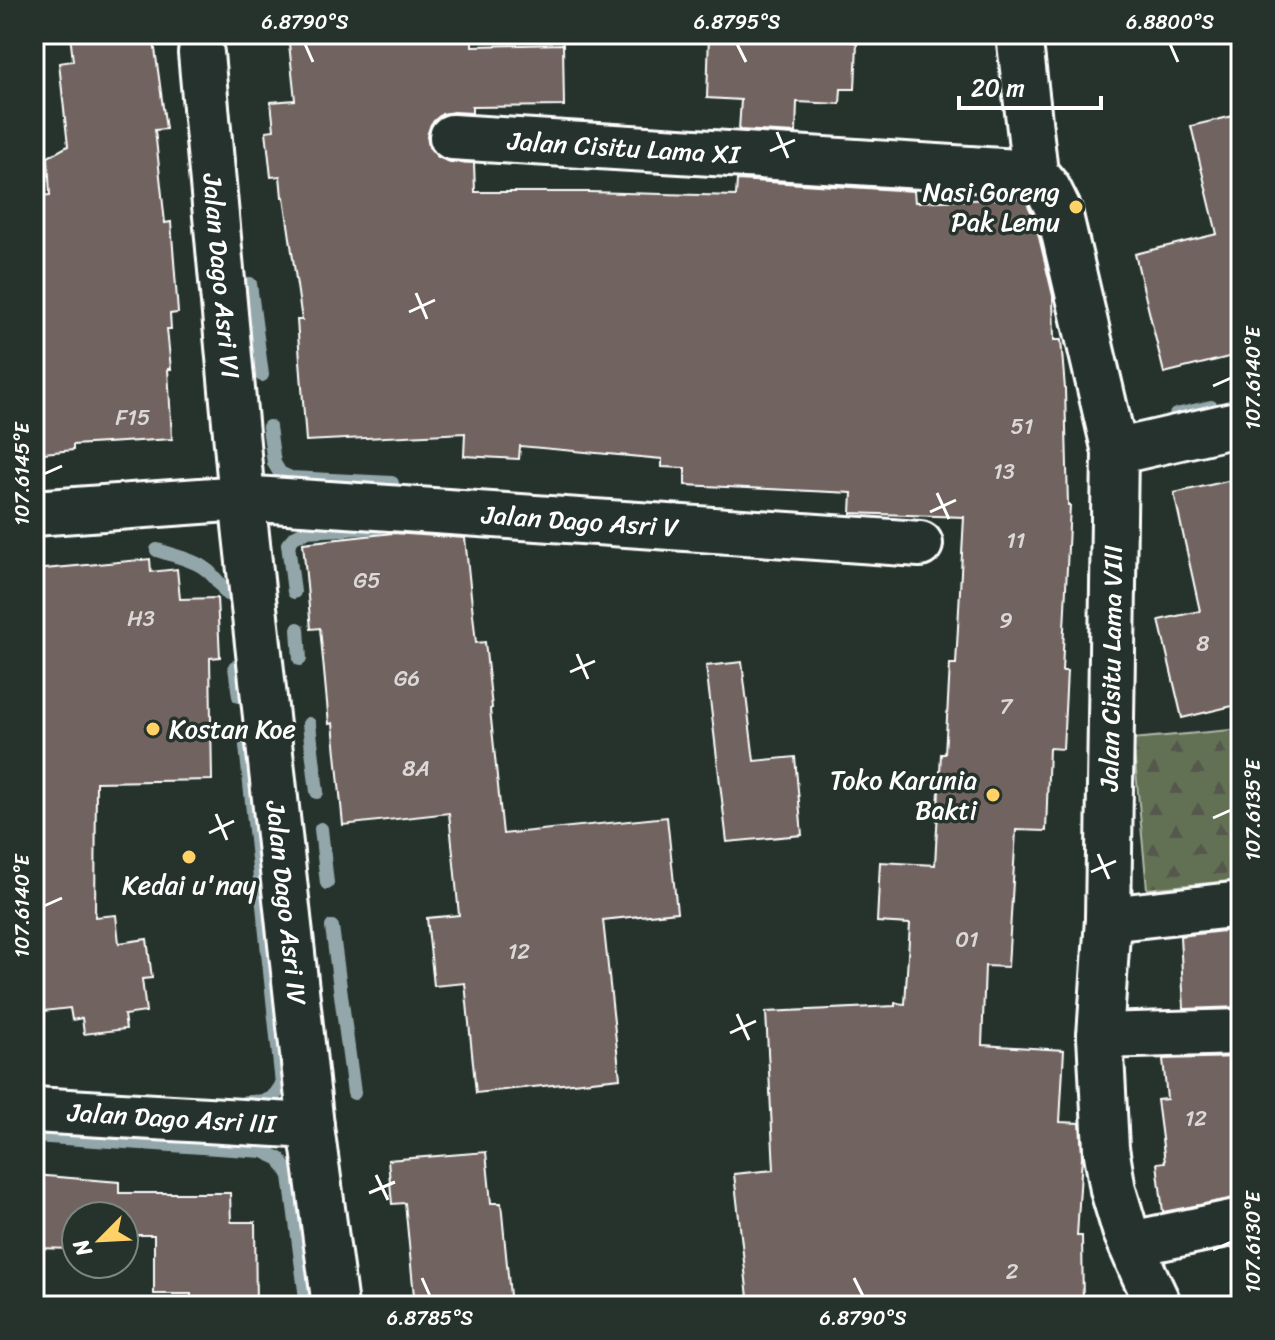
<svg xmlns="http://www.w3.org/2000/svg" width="1275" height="1340" font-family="Sriracha,sans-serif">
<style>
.forest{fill:url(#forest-firs);stroke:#b0b8a8;stroke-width:2}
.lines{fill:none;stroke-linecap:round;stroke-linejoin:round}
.stream{stroke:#93a7aa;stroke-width:14}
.building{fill:#71645e;stroke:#fff;stroke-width:2}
.street-casing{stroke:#fff;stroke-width:50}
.secondary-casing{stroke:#fff;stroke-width:50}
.street{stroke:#26332d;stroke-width:44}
.secondary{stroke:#26332d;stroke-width:44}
.ticks{fill:none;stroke:#fff;stroke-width:3}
.poi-dot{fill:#ffd166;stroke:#26332d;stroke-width:3}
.labels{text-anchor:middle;stroke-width:7;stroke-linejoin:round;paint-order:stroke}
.number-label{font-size:22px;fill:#dcd8d7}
.street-label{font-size:26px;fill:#fff;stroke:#26332d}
.poi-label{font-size:26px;fill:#fff;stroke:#26332d;text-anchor:end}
.neatline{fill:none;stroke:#fff;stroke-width:3}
.ticks-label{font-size:20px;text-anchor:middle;fill:#fff}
</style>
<defs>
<pattern id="forest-firs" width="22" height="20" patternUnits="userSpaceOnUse" patternTransform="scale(2)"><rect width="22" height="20" fill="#627152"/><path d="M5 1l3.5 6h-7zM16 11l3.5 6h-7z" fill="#54594e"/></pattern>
</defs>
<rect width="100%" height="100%" fill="#26332d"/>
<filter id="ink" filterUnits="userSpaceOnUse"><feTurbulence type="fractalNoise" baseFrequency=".0125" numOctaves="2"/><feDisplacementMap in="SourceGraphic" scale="16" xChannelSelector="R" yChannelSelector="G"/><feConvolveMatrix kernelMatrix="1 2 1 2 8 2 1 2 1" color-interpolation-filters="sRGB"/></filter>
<g filter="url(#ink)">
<path class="forest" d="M 1241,729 L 1241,880 L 1147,889 L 1133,739 Z"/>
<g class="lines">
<path class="stream" d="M 250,284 L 262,375
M 1176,415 L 1211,407
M 269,427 L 274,463 L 280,473 L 291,478 L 392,483
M 157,550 C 193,562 205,560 227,594
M 294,592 L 288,544 L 294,537 L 306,531 L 378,527
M 298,629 L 300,659
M 235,667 L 239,696
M 309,724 L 317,792
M 246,746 L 282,1084 C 273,1102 266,1102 246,1102
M 321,829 L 327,883
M 332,927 L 354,1093
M 34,1136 L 263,1151 L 280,1159 L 290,1176 L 307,1306"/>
</g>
<path class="building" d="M 70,34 L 153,34 L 166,129 L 155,130 L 165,223 L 171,222 L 178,313 L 170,314 L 171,329 L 167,329 L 171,369 L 168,369 L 172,439 L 73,445 L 73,450 L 34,454 L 34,196 L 50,195 L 48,157 L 68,146 L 59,63 L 73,61 Z
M 288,34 L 472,34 L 472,46 L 563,44 L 564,106 L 472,107 L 472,113 L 454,112 L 442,114 L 431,124 L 427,136 L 429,147 L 438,157 L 450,162 L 474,163 L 475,192 L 588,192 L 736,196 L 737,180 L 914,191 L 915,202 L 1023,198 L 1027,203 L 1035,220 L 1053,296 L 1054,340 L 1061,340 L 1065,389 L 1068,505 L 1070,505 L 1062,671 L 1067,671 L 1063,749 L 1049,748 L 1046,831 L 1016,830 L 1008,967 L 985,966 L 982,1045 L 1064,1050 L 1060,1122 L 1080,1123 L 1082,1156 L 1077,1236 L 1082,1236 L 1083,1306 L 749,1306 L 734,1174 L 774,1170 L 766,1012 L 895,1006 L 895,1003 L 905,1004 L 910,924 L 877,922 L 880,862 L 935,865 L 941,754 L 945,754 L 950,664 L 956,664 L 964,517 L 851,513 L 852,493 L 685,485 L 685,468 L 662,467 L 662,459 L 520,446 L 519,459 L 464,456 L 465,433 L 306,441 L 297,320 L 302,320 L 284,197 L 282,197 L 280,176 L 271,177 L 266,131 L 274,130 L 271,102 L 295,100 Z
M 709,34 L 826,34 L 857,43 L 855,89 L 841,89 L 840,104 L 797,102 L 796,133 L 739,130 L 741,100 L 707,98 Z
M 1241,114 L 1241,354 L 1164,373 L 1135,254 L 1217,234 L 1191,126 Z
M 1241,478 L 1241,704 L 1182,718 L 1159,620 L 1200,611 L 1174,493 Z
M 393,533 L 465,538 L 476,643 L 485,642 L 492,708 L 490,709 L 503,834 L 667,817 L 677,912 L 603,920 L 620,1078 L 476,1093 L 465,983 L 434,986 L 427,918 L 459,915 L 449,813 L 343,825 L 333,723 L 329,724 L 320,628 L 311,629 L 303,543 Z
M 150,559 L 151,572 L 177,569 L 180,599 L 217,598 L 220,657 L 210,658 L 212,780 L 96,782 L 95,917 L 116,915 L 119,943 L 147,939 L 152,978 L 142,979 L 146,1012 L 124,1015 L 126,1029 L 84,1034 L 82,1018 L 72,1020 L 70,1008 L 44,1011 L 34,931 L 34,570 Z
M 742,662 L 754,761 L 795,757 L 802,835 L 727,842 L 706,666 Z
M 1241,929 L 1241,1007 L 1184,1009 L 1180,936 Z
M 1241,1057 L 1241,1197 L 1163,1212 L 1157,1163 L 1165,1162 L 1157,1100 L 1167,1099 L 1163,1059 Z
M 486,1152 L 491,1203 L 501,1203 L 511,1306 L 415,1306 L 405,1203 L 392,1204 L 388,1160 Z
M 34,1175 L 119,1182 L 119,1193 L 230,1193 L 231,1222 L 255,1222 L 256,1306 L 191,1306 L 191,1294 L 154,1294 L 154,1235 L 124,1235 L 124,1216 L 76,1216 L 76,1249 L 34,1248 Z"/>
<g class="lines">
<g class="street-casing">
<g id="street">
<path d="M 1019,34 L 1035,173 L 1048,189 L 1059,211 L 1115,452 L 1108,919 L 1100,1036 L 1106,1148 L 1113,1190 L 1125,1230 L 1143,1272 L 1159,1306"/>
<path id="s1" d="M 201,53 L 242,498 L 920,544"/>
<path id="s2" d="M 452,137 L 1035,173"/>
<path d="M 1115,452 L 1241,423"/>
<path d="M 1108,919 L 1241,904"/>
<path d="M 1100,1036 L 1241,1032"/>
<path id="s3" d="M 34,1110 L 311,1126"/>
<path d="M 1131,1244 L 1241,1221"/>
</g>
</g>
<g class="secondary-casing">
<g id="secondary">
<path id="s4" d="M 34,513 L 242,498 L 311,1126 L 335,1306"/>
</g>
</g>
<use href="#street" class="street"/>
<use href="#secondary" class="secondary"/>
</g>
</g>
<path class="ticks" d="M 305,44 L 313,62M 737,44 L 746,62M 1170,44 L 1178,62M 777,132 L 788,158M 770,151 L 795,140M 416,293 L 427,319M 409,312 L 435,300M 1213,386 L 1231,378M 44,474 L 62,466M 937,493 L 949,519M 930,512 L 956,500M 577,654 L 588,679M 570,672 L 595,661M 216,814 L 227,840M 1213,818 L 1231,810M 209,833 L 234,821M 1098,854 L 1109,879M 1091,872 L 1116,861M 44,906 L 62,898M 737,1014 L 749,1040M 730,1033 L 756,1021M 376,1175 L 388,1200M 369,1193 L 395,1182M 1213,1250 L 1231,1242M 422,1278 L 430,1296M 854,1278 L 863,1296"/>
<g class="poi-dot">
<circle cx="1076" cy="207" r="8"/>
<circle cx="153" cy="729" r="8"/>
<circle cx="993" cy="795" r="8"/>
<circle cx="189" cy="857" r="8"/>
</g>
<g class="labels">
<g class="number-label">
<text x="133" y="425">F15</text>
<text x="1022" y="434">51</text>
<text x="1004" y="479">13</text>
<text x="1016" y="548">11</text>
<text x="367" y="588">G5</text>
<text x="141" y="626">H3</text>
<text x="1006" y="628">9</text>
<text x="1203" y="651">8</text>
<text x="407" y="686">G6</text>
<text x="1006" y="714">7</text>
<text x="416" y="776">8A</text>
<text x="967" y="947">01</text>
<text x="519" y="959">12</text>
<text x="1196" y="1126">12</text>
<text x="1012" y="1279">2</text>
</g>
<g class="street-label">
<text dy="9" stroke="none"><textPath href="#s2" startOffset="172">Jalan Cisitu Lama XI</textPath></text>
<text dy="9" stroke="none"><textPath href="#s1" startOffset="224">Jalan Dago Asri VI</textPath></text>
<text dy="9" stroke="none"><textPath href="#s1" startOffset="786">Jalan Dago Asri V</textPath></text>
<text transform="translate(1111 668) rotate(-89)" y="9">Jalan Cisitu Lama VIII</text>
<text dy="9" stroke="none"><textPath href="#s4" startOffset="616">Jalan Dago Asri IV</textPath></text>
<text dy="9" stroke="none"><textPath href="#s3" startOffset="138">Jalan Dago Asri III</textPath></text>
</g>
<g class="poi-label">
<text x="1060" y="201">Nasi Goreng<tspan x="1060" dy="30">Pak Lemu</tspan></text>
<text x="169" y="738" text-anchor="start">Kostan Koe</text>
<text x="977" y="789">Toko Karunia<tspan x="977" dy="30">Bakti</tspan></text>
<text x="189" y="894" text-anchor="middle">Kedai u'nay</text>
</g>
</g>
<rect width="1275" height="1340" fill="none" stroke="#26332d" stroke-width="88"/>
<g transform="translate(100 1240) rotate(246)"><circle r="38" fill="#26332d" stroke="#7d8581" stroke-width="2"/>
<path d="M0-6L14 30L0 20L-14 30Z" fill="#ffd166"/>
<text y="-12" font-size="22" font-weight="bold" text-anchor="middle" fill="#ffffff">N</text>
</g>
<path d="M959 96v12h142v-12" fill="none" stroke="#ffffff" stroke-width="4"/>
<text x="971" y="96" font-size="24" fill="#ffffff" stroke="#26332d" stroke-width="6" paint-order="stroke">20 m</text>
<rect x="44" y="44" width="1187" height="1252" class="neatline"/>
<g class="ticks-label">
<text x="305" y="29">6.8790°S</text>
<text x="737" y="29">6.8795°S</text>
<text x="1170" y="29">6.8800°S</text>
<text transform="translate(1253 378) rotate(-90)" y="7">107.6140°E</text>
<text transform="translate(22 474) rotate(-90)" y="7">107.6145°E</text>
<text transform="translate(1253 810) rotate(-90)" y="7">107.6135°E</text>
<text transform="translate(22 906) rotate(-90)" y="7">107.6140°E</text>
<text transform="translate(1253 1242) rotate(-90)" y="7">107.6130°E</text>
<text x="430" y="1325">6.8785°S</text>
<text x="863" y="1325">6.8790°S</text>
</g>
</svg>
